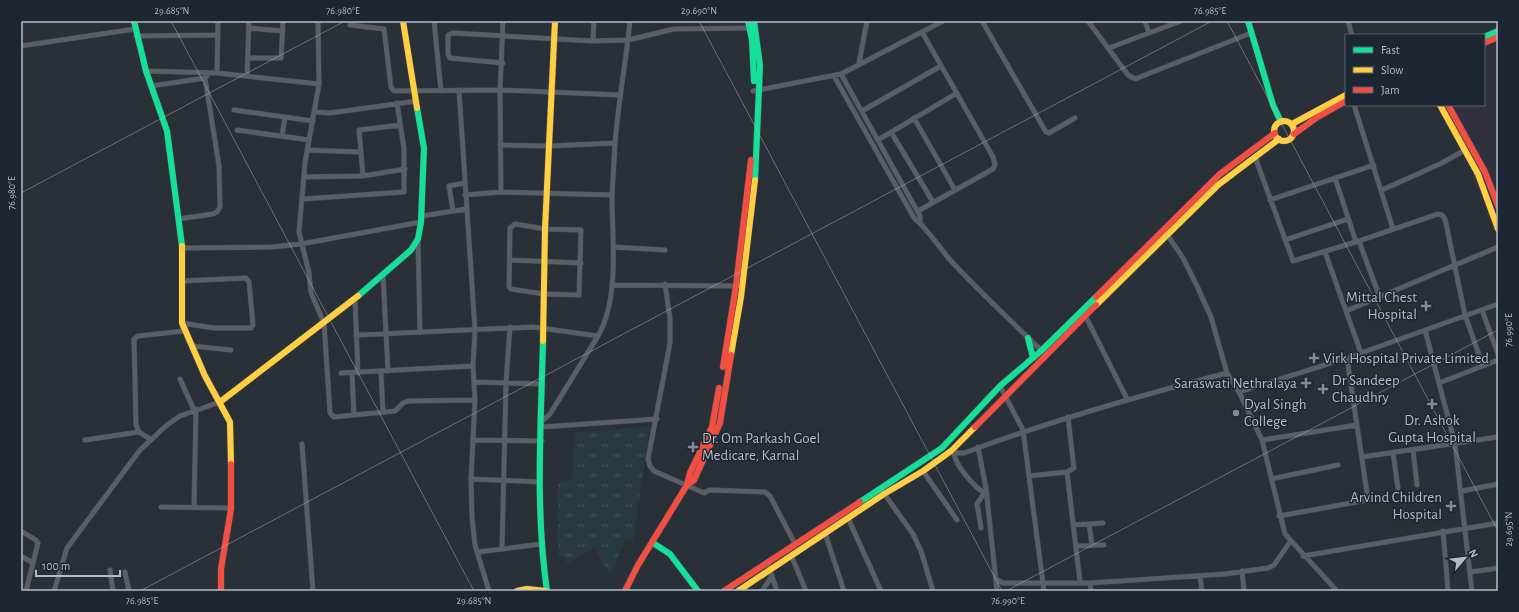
<svg xmlns="http://www.w3.org/2000/svg" width="1519" height="612" font-family="'Alegreya Sans',sans-serif">
<style>
.medical{fill:#31303e}
.grass{fill:url(#grass-tufts)}
.lines{fill:none;stroke-linecap:round;stroke-linejoin:round}
.street-casing{stroke:#484c53;stroke-width:5.5}
.fast-casing{stroke:#484c53;stroke-width:7}
.slow-casing{stroke:#484c53;stroke-width:7}
.jam-casing{stroke:#484c53;stroke-width:7}
.street{stroke:#5a5e66;stroke-width:4.5}
.fast{stroke:#16e098;stroke-width:6}
.slow{stroke:#ffcf43;stroke-width:6}
.jam{stroke:#f24e42;stroke-width:6}
.ticks{fill:none;stroke:#b4bcc9;stroke-width:1;stroke-opacity:0.45}
.poi-dot{fill:#848b96;stroke:#1d2633;stroke-width:1.5}
.labels{text-anchor:middle;stroke-width:3;stroke-linejoin:round;paint-order:stroke}
.poi-label{font-size:15px;fill:#b4bcc9;stroke:#1d2633;text-anchor:start}
.neatline{fill:none;stroke:#b4bcc9;stroke-width:1.5}
.ticks-label{font-size:10px;text-anchor:middle;fill:#b4bcc9}
</style>
<defs>
<pattern id="grass-tufts" width="24" height="20" patternUnits="userSpaceOnUse"><rect width="24" height="20" fill="#273a3e"/><path d="M3 7l-1-3M5 7V3M7 7l1-3M15 17l-1-3M17 17v-4M19 17l1-3" fill="none" stroke="#445559"/></pattern>
</defs>
<rect width="100%" height="100%" fill="#2a3038"/>
<path class="medical" d="M 1498,42 L 1498,241 L 1445,105 L 1484,105 L 1484,47 Z
M 1327,375 L 1332,399 L 1320,401 L 1313,378 Z"/>
<path class="grass" d="M 650,426 L 633,540 L 626,540 L 610,575 L 594,548 L 567,564 L 565,556 L 558,557 L 558,483 L 572,479 L 575,433 Z"/>
<g class="lines">
<g class="street-casing">
<path id="street" d="M 318,21 L 319,84 L 305,163 L 299,232 L 309,273 L 311,293 L 324,323 L 330,413 L 334,417 L 395,411 L 403,403 L 409,401 L 475,400
M 434,21 L 441,91
M 982,21 L 1046,132 L 1049,133 L 1075,118
M 1088,21 L 1128,75 L 1135,79 L 1251,33
M 1145,21 L 1149,33
M 1348,21 L 1352,35
M 350,25 L 384,29 L 391,87 L 394,91 L 500,90 L 620,95
M 249,28 L 283,31
M 136,36 L 218,35
M 593,41 L 594,21
M 21,46 L 135,29
M 1109,48 L 1181,21
M 248,58 L 281,58 L 283,21
M 503,63 L 450,58 L 448,54 L 448,35 L 453,33 L 593,41 L 628,40 L 674,29 L 750,28
M 859,63 L 867,21
M 146,71 L 217,73 L 218,21
M 217,73 L 319,84
M 841,74 L 920,216 L 920,223
M 247,76 L 249,21
M 834,76 L 914,218 C 928,229 940,249 952,262 C 981,293 1012,322 1042,351
M 151,86 L 205,78 L 207,76
M 459,90 L 475,330 L 473,366 L 475,400 L 471,479 L 472,517 L 475,545 L 489,591
M 753,91 L 841,74 L 943,21
M 1354,105 L 1393,229
M 234,110 L 313,121
M 862,111 L 941,66
M 315,112 L 330,113 L 417,101
M 914,118 L 955,190
M 237,130 L 309,140
M 891,132 L 933,202
M 282,136 L 285,117
M 878,140 L 957,93
M 500,145 L 549,146 L 615,143
M 307,150 L 360,152
M 1255,157 L 1293,261 L 1359,241 L 1438,214 L 1442,215 L 1445,219 L 1465,315 L 1483,366
M 363,176 L 359,130 L 400,125
M 304,177 L 363,176 L 405,169
M 1335,178 L 1356,242
M 1382,190 L 1442,163 L 1465,150
M 501,192 L 500,90 L 503,21
M 465,195 L 501,192 L 612,195
M 303,199 L 404,192 L 404,149 L 397,103
M 1270,200 L 1374,165
M 453,211 L 449,186 L 464,183
M 918,211 L 993,169 L 995,165 L 993,157 L 922,32
M 422,216 L 466,209
M 178,219 L 213,214 L 217,212 L 220,207 L 219,166 L 205,78
M 515,224 L 545,229 L 581,230 L 579,295 L 544,294 L 511,289 L 509,287 L 510,228 Z
M 1166,233 L 1183,258 L 1197,286 L 1211,317 L 1227,373 L 1239,392 L 1262,440 L 1285,534 L 1337,591
M 418,240 L 420,332
M 1285,240 L 1348,219
M 1359,241 L 1380,298
M 613,247 L 665,250
M 182,248 L 271,247 L 301,244 L 421,222
M 1325,252 L 1361,353
M 510,260 L 581,263
M 383,275 L 388,371
M 182,281 L 246,278 L 249,282 L 253,325 L 251,328 L 214,328 L 182,323
M 665,284 L 670,319 L 670,343 L 648,459 L 650,466 L 654,471 L 704,493 L 710,490 L 765,492 L 770,496 L 795,544
M 612,285 L 738,286
M 355,299 L 358,373
M 1482,310 L 1498,354
M 1346,311 L 1498,247
M 1084,313 L 1127,399
M 1425,330 L 1455,444 L 1472,591
M 356,335 L 533,327 L 598,336
M 192,346 L 231,350
M 381,372 L 383,412
M 341,373 L 473,366
M 352,373 L 354,415
M 180,379 L 194,410
M 474,382 L 543,384
M 1439,383 L 1498,360
M 1000,386 L 1023,430 L 1044,591
M 1239,392 L 1347,358 L 1498,304
M 542,421 L 550,414 L 598,336 C 620,297 612,239 612,196 C 613,179 614,161 615,144 C 618,103 626,62 630,21
M 542,427 L 657,419
M 150,439 L 139,432 L 136,425 L 134,339 L 138,336 L 184,331
M 85,440 L 139,432
M 473,440 L 542,441
M 1262,440 L 1357,425
M 302,444 L 313,591
M 978,447 L 986,488 L 997,591
M 1413,450 L 1417,485
M 951,451 L 958,453 L 964,453 C 1050,421 1138,396 1227,373
M 954,452 C 954,464 976,490 987,494
M 1393,453 L 1398,488
M 1362,457 L 1498,437
M 923,471 L 957,520
M 1067,472 L 1080,582
M 1029,476 L 1067,472 L 1074,468 L 1068,417
M 471,479 L 540,482
M 1271,479 L 1338,465
M 1462,491 L 1498,484
M 883,492 L 913,534 L 921,551 L 933,591
M 161,507 L 231,508
M 194,507 L 196,409
M 1279,516 L 1368,500 L 1347,358
M 848,518 L 881,591
M 1089,524 L 1092,545
M 1074,525 L 1103,523
M 981,528 L 977,504 L 984,493
M 21,531 L 36,540 L 38,543 L 26,591
M 1443,531 L 1448,590
M 825,533 L 844,591
M 1076,546 L 1104,545
M 502,549 L 506,383 L 510,327
M 478,552 L 541,544
M 21,556 L 33,563
M 1303,556 L 1498,523
M 792,557 L 806,591
M 767,562 L 777,591
M 110,570 L 113,591
M 1242,571 L 1244,591
M 125,572 L 129,591
M 1471,572 L 1498,568
M 1200,576 L 1202,591
M 996,579 L 1003,583 L 1090,583 L 1225,574 L 1268,568 L 1274,565 L 1290,542
M 1090,583 L 1091,591
M 54,591 L 67,548 L 140,450 L 167,425 L 180,416 L 220,402
M 762,591 L 772,576"/>
</g>
<g class="fast-casing">
<path id="fast" d="M 134,21 L 146,71 L 167,131 L 182,246
M 748,21 L 752,40 L 754,81
M 754,21 L 760,66 L 755,180
M 1248,21 L 1273,105 L 1281,122
M 1484,37 L 1498,31
M 358,296 L 411,250 L 418,239 L 421,222 L 424,148 L 417,108
M 1028,338 L 1033,358
M 543,341 C 541,424 535,509 547,591
M 860,502 L 942,448 L 1000,386 L 1041,351 L 1096,297
M 653,543 L 670,554 L 698,591"/>
</g>
<g class="slow-casing">
<path id="slow" d="M 403,21 L 417,108
M 1440,105 L 1478,174 L 1498,229
M1274 131a10 10 0 1 1 20 0a10 10 0 1 1-20 0Z
M 1292,124 L 1346,95
M 182,246 L 182,323 L 205,376 L 230,422 L 231,464
M 1096,305 L 1218,185 L 1279,139
M 543,341 L 545,229 L 555,21
M 731,355 L 741,297 L 755,180
M 220,402 L 358,296
M 517,591 L 527,589 L 546,591
M 738,591 L 884,494 L 923,471 L 951,451 L 975,427"/>
</g>
<g class="jam-casing">
<path id="jam" d="M 1484,43 L 1498,37
M 1448,105 L 1485,172 L 1498,206
M 1294,134 L 1316,118 L 1346,101
M 1096,297 L 1220,174 L 1275,133
M 723,367 L 736,286 L 751,160
M 975,427 L 1096,305
M 687,485 L 690,473 L 712,427 L 719,388
M 221,591 L 221,569 L 231,509 L 231,464
M 625,591 L 638,565 L 687,485 L 694,480 L 720,423 L 731,355
M 724,591 L 860,502"/>
</g>
<use href="#street" class="street"/>
<use href="#fast" class="fast"/>
<use href="#slow" class="slow"/>
<use href="#jam" class="jam"/>
</g>
<path class="ticks" d="M 171,21 L 474,591M 699,21 L 1002,591M 1227,21 L 1498,531M 21,193 L 345,21M 140,591 L 1212,21M 1006,591 L 1498,330"/>
<g class="poi-dot">
<path d="M1424 300h4v4h4v4h-4v4h-4v-4h-4v-4h4z"/>
<path d="M1312 352h4v4h4v4h-4v4h-4v-4h-4v-4h4z"/>
<path d="M1304 377h4v4h4v4h-4v4h-4v-4h-4v-4h4z"/>
<path d="M1321 383h4v4h4v4h-4v4h-4v-4h-4v-4h4z"/>
<path d="M1430 398h4v4h4v4h-4v4h-4v-4h-4v-4h4z"/>
<circle cx="1236" cy="413" r="4"/>
<path d="M691 441h4v4h4v4h-4v4h-4v-4h-4v-4h4z"/>
<path d="M1449 500h4v4h4v4h-4v4h-4v-4h-4v-4h4z"/>
</g>
<g class="labels">
<g class="poi-label">
<text x="1417" y="302" text-anchor="end">Mittal Chest<tspan x="1417" dy="17">Hospital</tspan></text>
<text x="1323" y="363">Virk Hospital Private Limited</text>
<text x="1332" y="385">Dr Sandeep<tspan x="1332" dy="17">Chaudhry</tspan></text>
<text x="1297" y="388" text-anchor="end">Saraswati Nethralaya</text>
<text x="1244" y="409">Dyal Singh<tspan x="1244" dy="17">College</tspan></text>
<text x="1432" y="425" text-anchor="middle">Dr. Ashok<tspan x="1432" dy="17">Gupta Hospital</tspan></text>
<text x="702" y="443">Dr. Om Parkash Goel<tspan x="702" dy="17">Medicare, Karnal</tspan></text>
<text x="1442" y="502" text-anchor="end">Arvind Children<tspan x="1442" dy="17">Hospital</tspan></text>
</g>
</g>
<rect width="1519" height="612" fill="none" stroke="#1d2633" stroke-width="44"/>
<rect x="1345" y="34" width="140" height="72" fill="#1d2633" stroke="#59626f"/>
<rect x="1353" y="47" width="20" height="6" fill="#16e098" stroke="#59626f"/>
<text x="1381" y="54" font-size="12" fill="#b4bcc9">Fast</text>
<rect x="1353" y="67" width="20" height="6" fill="#ffcf43" stroke="#59626f"/>
<text x="1381" y="74" font-size="12" fill="#b4bcc9">Slow</text>
<rect x="1353" y="87" width="20" height="6" fill="#f24e42" stroke="#59626f"/>
<text x="1381" y="94" font-size="12" fill="#b4bcc9">Jam</text>
<g transform="translate(1465 558) rotate(62)" stroke="#1d2633" stroke-width="3" paint-order="stroke">
<path d="M0-3L7 15L0 10L-7 15Z" fill="#b4bcc9"/>
<text y="-6" font-size="11" font-weight="bold" text-anchor="middle" fill="#b4bcc9">N</text>
</g>
<path d="M36 570v6h84v-6" fill="none" stroke="#b4bcc9" stroke-width="2"/>
<text x="42" y="570" font-size="12" fill="#b4bcc9" stroke="#1d2633" stroke-width="3" paint-order="stroke">100 m</text>
<rect x="22" y="22" width="1475" height="568" class="neatline"/>
<g class="ticks-label">
<text x="172" y="14">29.685°N</text>
<text x="343" y="14">76.980°E</text>
<text x="699" y="14">29.690°N</text>
<text x="1210" y="14">76.985°E</text>
<text transform="translate(11 193) rotate(-90)" y="4">76.980°E</text>
<text transform="translate(1508 330) rotate(-90)" y="4">76.990°E</text>
<text transform="translate(1508 529) rotate(-90)" y="4">29.695°N</text>
<text x="142" y="604">76.985°E</text>
<text x="474" y="604">29.685°N</text>
<text x="1008" y="604">76.990°E</text>
</g>
</svg>
